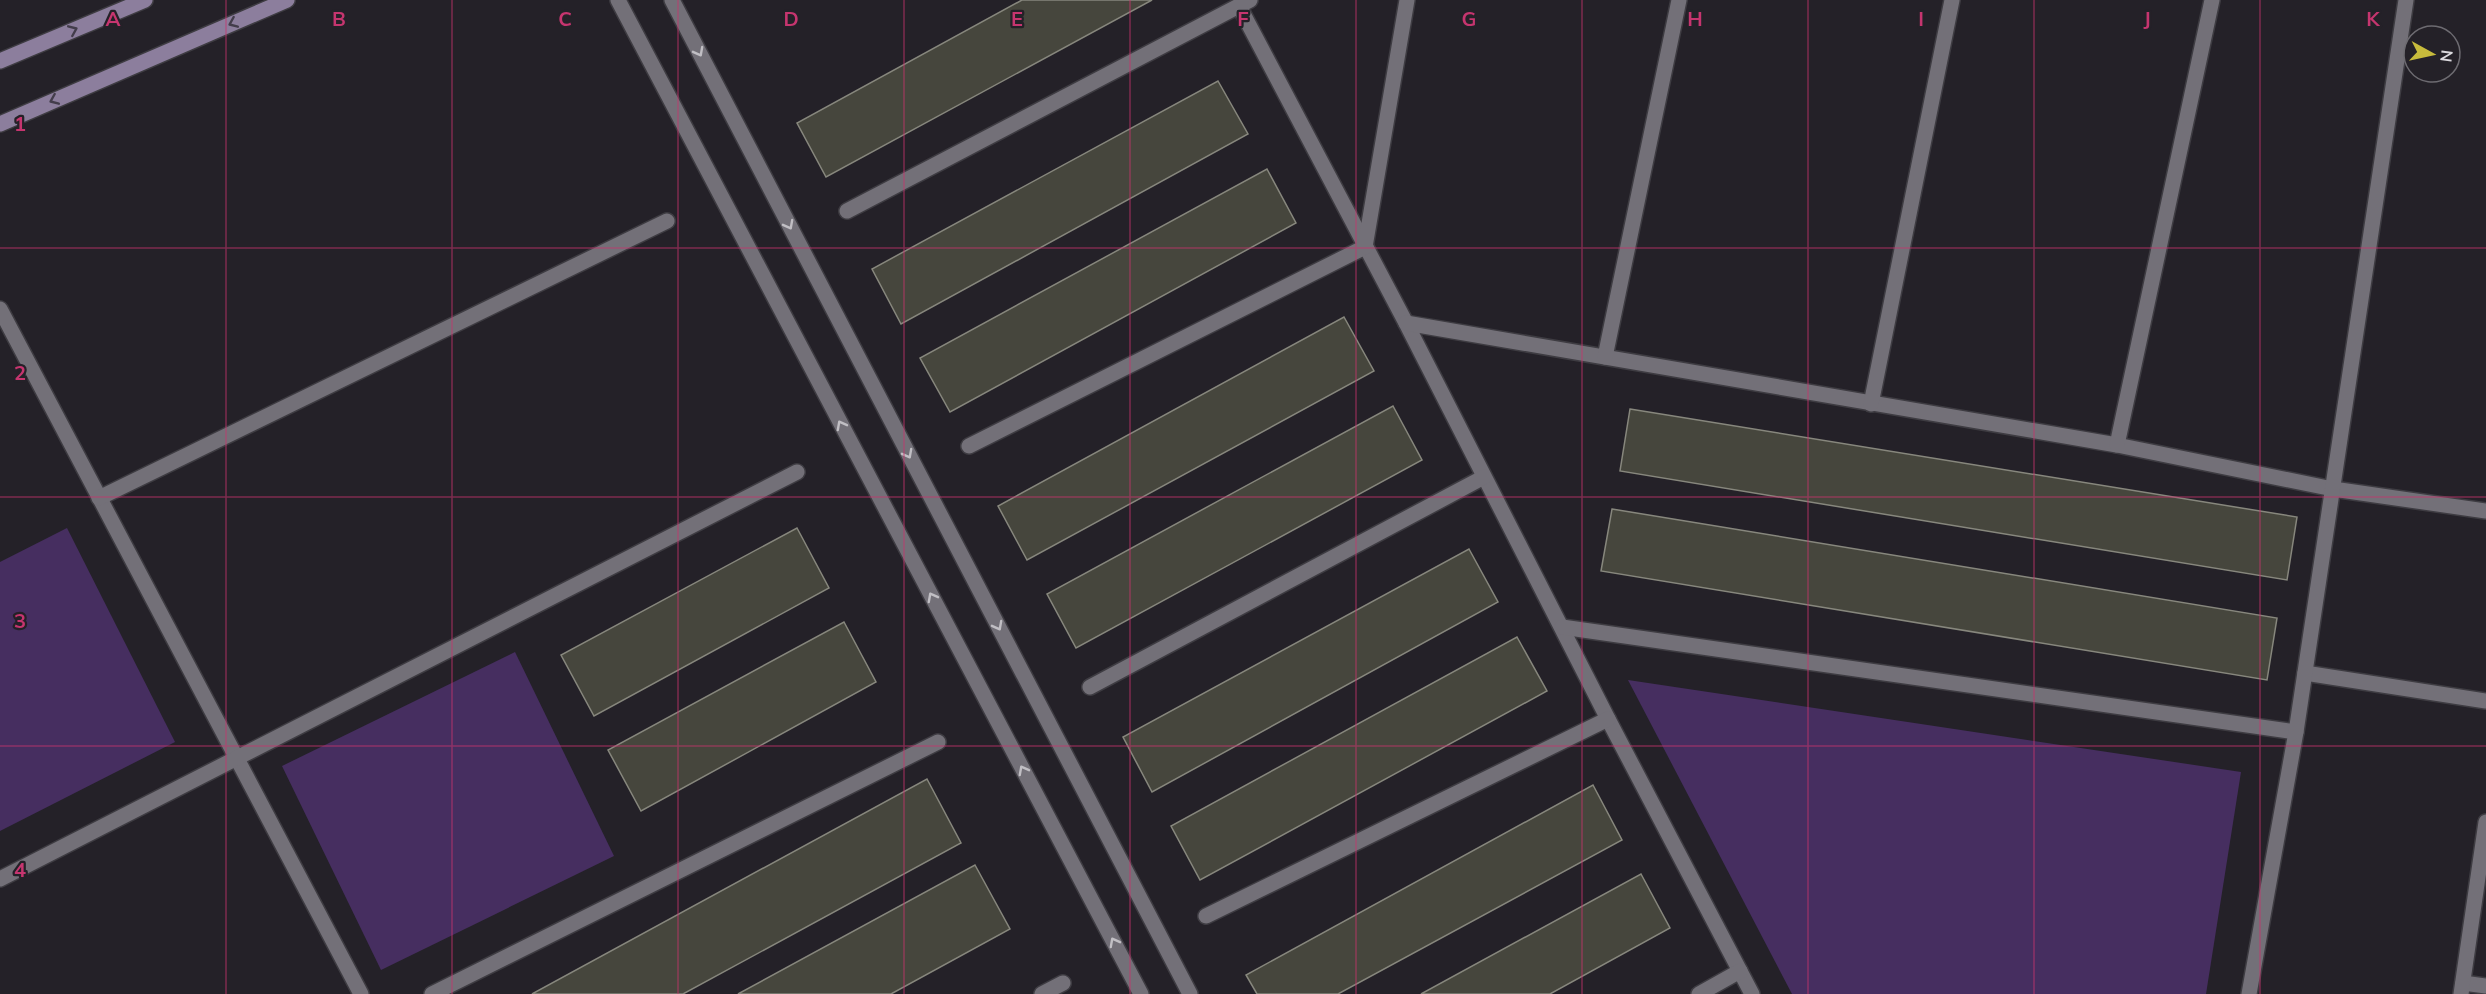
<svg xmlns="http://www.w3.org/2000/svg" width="2486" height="994" font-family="Mulish,sans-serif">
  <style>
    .green { fill: #462e60 }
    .building { fill: #46463d; stroke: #87877d; stroke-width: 1.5 }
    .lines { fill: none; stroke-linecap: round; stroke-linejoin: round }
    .minor-casing { stroke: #3e3c42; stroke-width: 18 }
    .tertiary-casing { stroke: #3e3c42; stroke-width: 18 }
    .secondary-casing { stroke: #3e3c42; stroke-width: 18 }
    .minor { stroke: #737078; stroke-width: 15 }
    .tertiary { stroke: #737078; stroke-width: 15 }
    .secondary { stroke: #8c7e9d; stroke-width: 15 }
    .oneway { stroke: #433d4b }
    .oneway2 { stroke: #c1bfc4 }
    .grid { fill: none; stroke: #c6356f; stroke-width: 1.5; stroke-opacity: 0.55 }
    .grid-label { font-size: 20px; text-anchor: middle; font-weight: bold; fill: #c6356f; stroke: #242128; stroke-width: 4.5; stroke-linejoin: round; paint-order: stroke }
  </style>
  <rect width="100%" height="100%" fill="#242128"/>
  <g class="green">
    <path d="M67 528 175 742 0 831V562Z"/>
    <path d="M515 652 614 856 381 970 282 766Z"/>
    <path d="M1628 680 2241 772 2206 994H1792Z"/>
  </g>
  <g class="building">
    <path d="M1022 0H1152L826 177 797 123Z"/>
    <path d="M1218 81 1248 134 901 324 872 269Z"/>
    <path d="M1267 169 1296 223 950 412 920 358Z"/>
    <path d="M1344 317 1374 371 1027 560 998 506Z"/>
    <path d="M1393 406 1422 460 1076 648 1047 594Z"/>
    <path d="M1630 409 2297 517 2287 580 1620 471Z"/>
    <path d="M1612 509 2277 618 2267 680 1601 571Z"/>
    <path d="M797 528 829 588 594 716 561 655Z"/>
    <path d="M1469 549 1498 602 1152 792 1123 737Z"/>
    <path d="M844 622 876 682 641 811 608 750Z"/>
    <path d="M1517 637 1547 691 1200 880 1171 826Z"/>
    <path d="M927 779 961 843 683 994H532Z"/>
    <path d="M1593 785 1622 840 1338 994H1257L1246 975Z"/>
    <path d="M975 865 1010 929 891 994H738Z"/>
    <path d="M1641 874 1670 928 1550 994H1421Z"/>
  </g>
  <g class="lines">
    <defs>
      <g id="minor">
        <path d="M1239 6 1406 323 1608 719 1752 994"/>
        <path d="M847 211 1250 0"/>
        <path d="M0 309 361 994"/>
        <path d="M1406 323 2117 445 2333 489 2486 511"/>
        <path d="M1605 357 1679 0"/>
        <path d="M1871 404 1952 0"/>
        <path d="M2117 445 2212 0"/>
        <path d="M969 446 1365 247 1407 0"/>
        <path d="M99 498 667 221"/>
        <path d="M1562 627 2296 732"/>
        <path d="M2305 673 2486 701"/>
        <path d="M1090 687 1484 477"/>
        <path d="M0 879 797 472"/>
        <path d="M1206 916 1608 719"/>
        <path d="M2463 983 2486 986"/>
        <path d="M432 994 938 742"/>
        <path d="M1042 994 1063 983"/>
        <path d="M1699 994 1740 971"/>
        <path d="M2249 994 2296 732 2406 0"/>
        <path d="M2461 994 2486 822"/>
      </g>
      <g id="tertiary">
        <path d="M618 0 1141 994"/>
        <path d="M672 0 1190 994"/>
      </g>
      <g id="secondary">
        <path d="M0 61 145 0"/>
        <path d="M0 124 287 0"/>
      </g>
    </defs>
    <use href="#minor" class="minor-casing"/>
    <use href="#tertiary" class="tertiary-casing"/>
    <use href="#secondary" class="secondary-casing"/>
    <use href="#minor" class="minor"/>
    <use href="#tertiary" class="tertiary"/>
    <use href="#secondary" class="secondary"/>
  </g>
  <defs><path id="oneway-chevron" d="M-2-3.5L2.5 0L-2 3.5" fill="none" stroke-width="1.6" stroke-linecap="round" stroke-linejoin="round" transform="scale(1.5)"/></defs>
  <g class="oneway">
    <use href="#oneway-chevron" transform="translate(233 23) rotate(157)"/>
    <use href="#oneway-chevron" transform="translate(73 30) rotate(-23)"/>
    <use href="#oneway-chevron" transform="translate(54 100) rotate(157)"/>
  </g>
  <g class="oneway2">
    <use href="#oneway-chevron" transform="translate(699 52) rotate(62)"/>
    <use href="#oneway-chevron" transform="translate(789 225) rotate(62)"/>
    <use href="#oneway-chevron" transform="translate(841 425) rotate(-118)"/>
    <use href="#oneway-chevron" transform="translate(908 454) rotate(62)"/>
    <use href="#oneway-chevron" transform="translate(932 597) rotate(-118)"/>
    <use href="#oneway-chevron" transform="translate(998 626) rotate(62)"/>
    <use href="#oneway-chevron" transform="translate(1023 770) rotate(-118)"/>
    <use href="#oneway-chevron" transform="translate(1114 942) rotate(-118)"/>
  </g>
  <path class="grid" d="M226 0V994M452 0V994M678 0V994M904 0V994M1130 0V994M1356 0V994M1582 0V994M1808 0V994M2034 0V994M2260 0V994M0 248H2486M0 497H2486M0 746H2486"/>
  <g class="grid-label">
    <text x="113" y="26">A</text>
    <text x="339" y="26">B</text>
    <text x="565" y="26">C</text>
    <text x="791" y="26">D</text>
    <text x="1017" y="26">E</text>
    <text x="1243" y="26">F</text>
    <text x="1469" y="26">G</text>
    <text x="1695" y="26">H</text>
    <text x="1921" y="26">I</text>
    <text x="2147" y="26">J</text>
    <text x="2373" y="26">K</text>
    <text x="20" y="131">1</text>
    <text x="20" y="380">2</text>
    <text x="20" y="628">3</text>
    <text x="20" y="877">4</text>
  </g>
  <g transform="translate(2432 54) rotate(98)"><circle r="28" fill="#242128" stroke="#6d6b71" stroke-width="1.5"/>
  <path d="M0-4.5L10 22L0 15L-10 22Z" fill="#c7bb3c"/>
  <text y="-9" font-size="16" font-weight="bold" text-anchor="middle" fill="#dbd9de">N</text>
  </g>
</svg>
